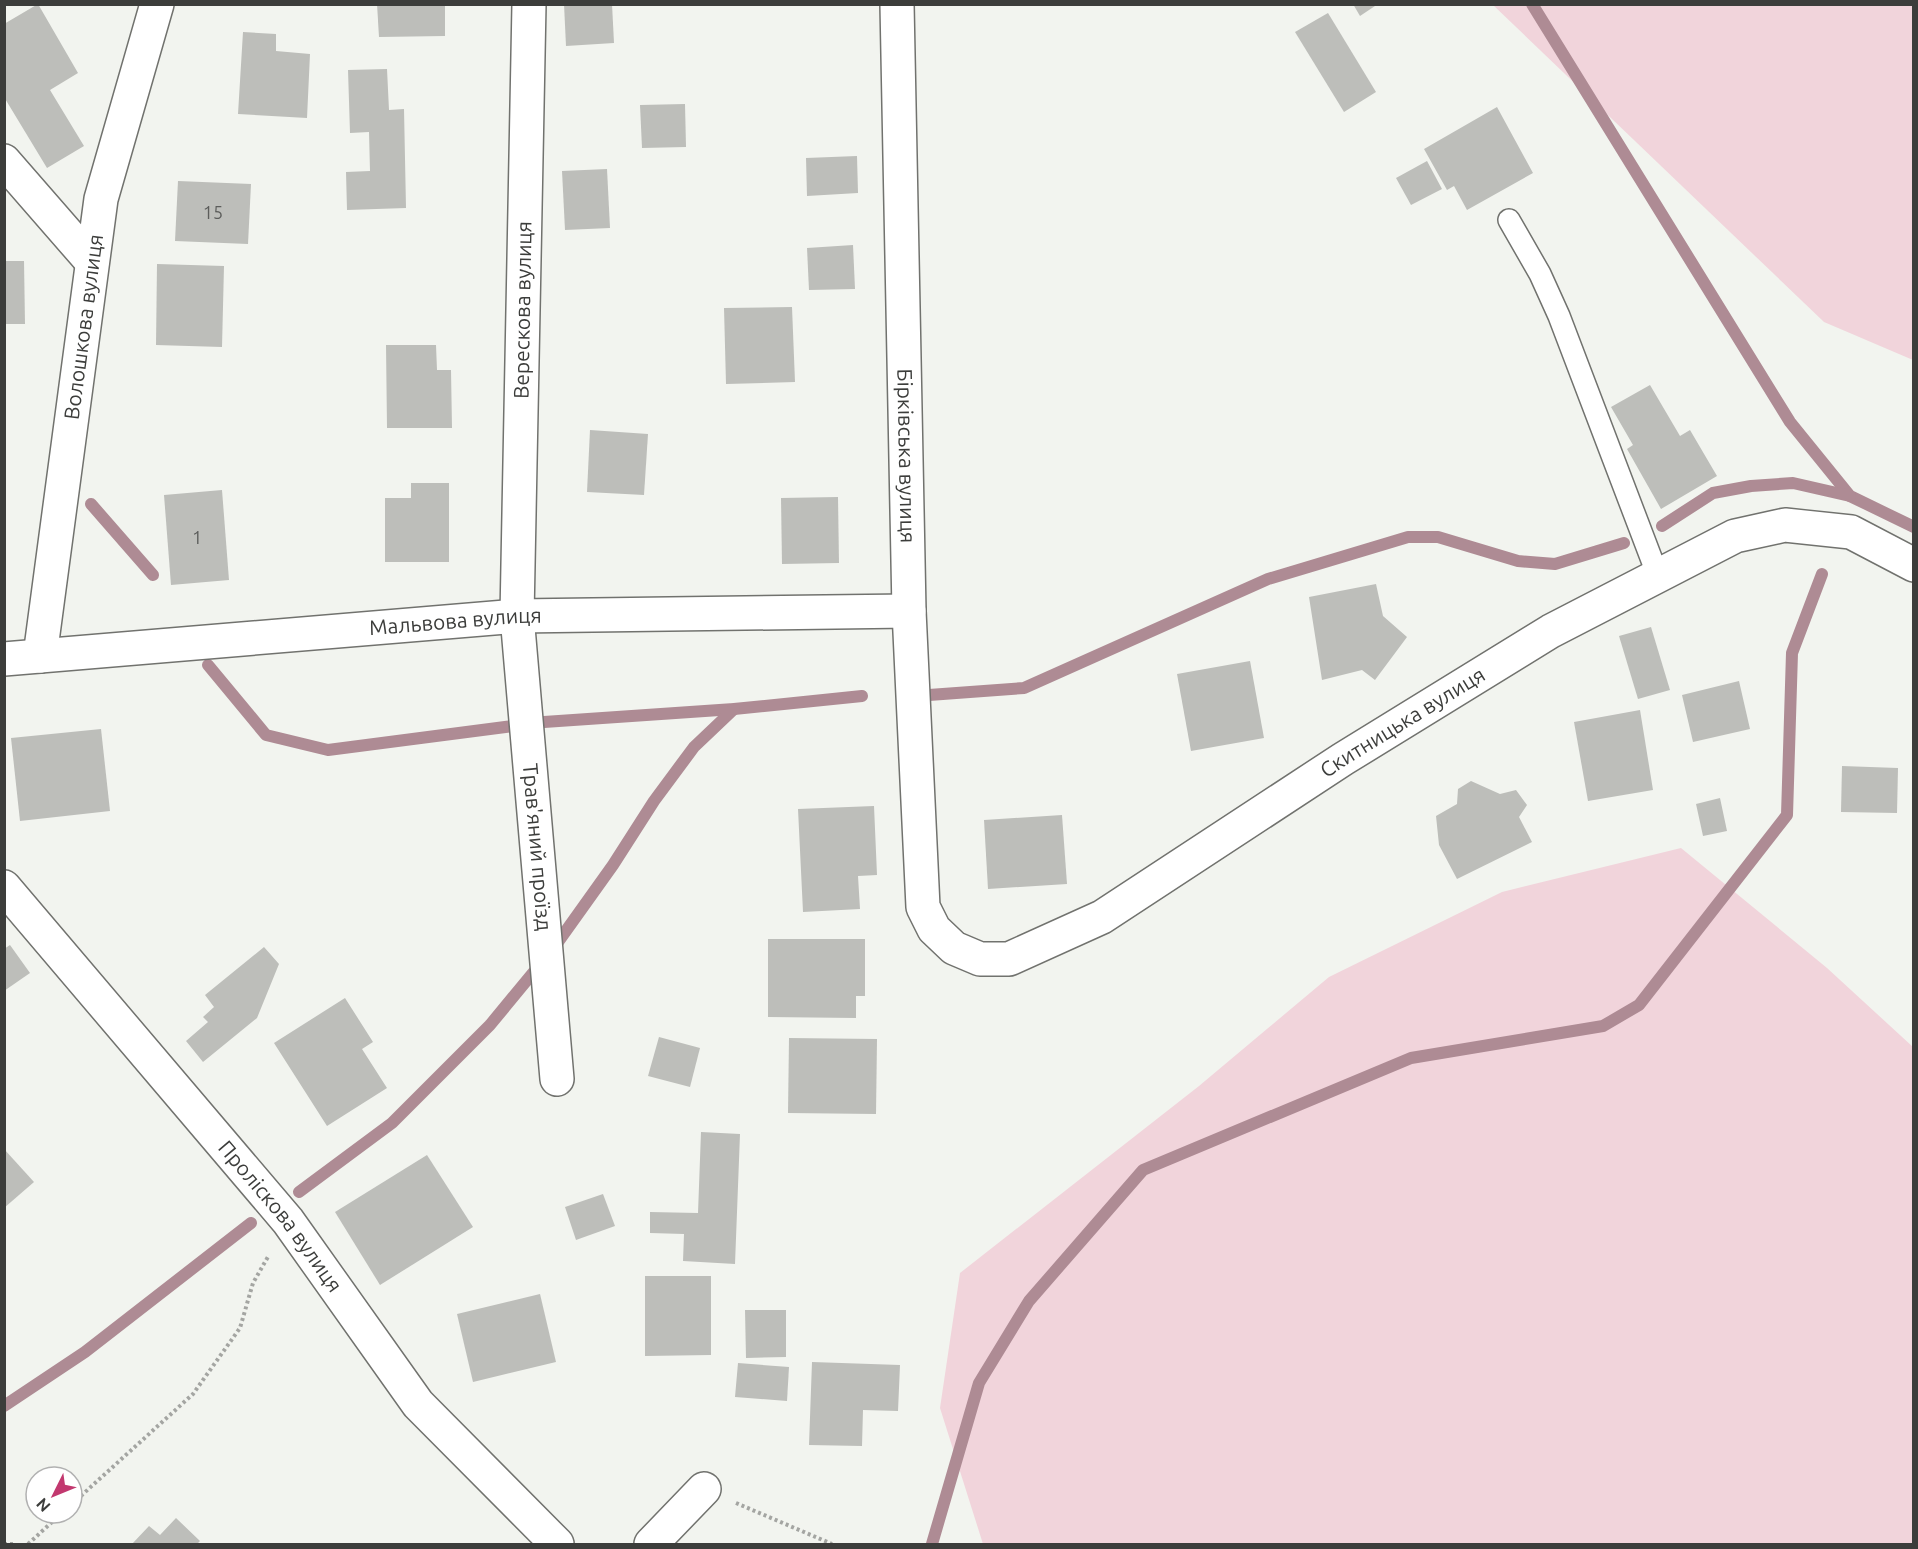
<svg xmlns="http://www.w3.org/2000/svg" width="1918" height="1549" font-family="Ubuntu,sans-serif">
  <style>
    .green { fill: #f1d4db }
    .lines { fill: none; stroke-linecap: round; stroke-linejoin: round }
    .stream { stroke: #ae8b94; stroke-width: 12 }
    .building { fill: #bdbeba }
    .service-casing { stroke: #71726e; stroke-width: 24 }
    .minor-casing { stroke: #71726e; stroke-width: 36 }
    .path { stroke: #a4a5a2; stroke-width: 4; stroke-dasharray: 3 3; stroke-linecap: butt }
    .service { stroke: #fff; stroke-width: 21 }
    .minor { stroke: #fff; stroke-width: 33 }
    .labels { text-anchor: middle; stroke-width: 4.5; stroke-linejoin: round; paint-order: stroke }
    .number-label { font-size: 18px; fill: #5c5d5b }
    .street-label { font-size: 21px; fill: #3c3d3b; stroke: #fff }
  </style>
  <rect width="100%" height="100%" fill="#f2f4ef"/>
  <g class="green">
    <path d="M1493 5H1913V360L1824 322Z"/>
    <path d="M1681 848 1827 968 1913 1047V1544H983L940 1408 960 1273 1199 1086 1329 977 1502 892Z"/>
  </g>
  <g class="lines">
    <g class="stream">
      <path d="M1532 4 1790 422 1850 496 1914 527"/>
      <path d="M91 504 153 575"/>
      <path d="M1662 526 1713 493 1751 486 1793 483 1850 496"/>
      <path d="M208 665 266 735 328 750 544 722 734 709 862 696"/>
      <path d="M929 695 1024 688 1268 579 1408 537H1438L1518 561 1555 564 1624 543"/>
      <path d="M553 949 613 865 654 801 694 747 734 709"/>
      <path d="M299 1192 392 1123 490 1025 542 962"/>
      <path d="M4 1406 85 1352 251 1223"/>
      <path d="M932 1544 979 1383 1029 1301 1143 1170 1411 1058 1603 1026 1639 1005 1787 815 1792 653 1822 574"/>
    </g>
  </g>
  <g class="building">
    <path d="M38 4 78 73 50 90 84 146 47 168 4 97V24Z"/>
    <path d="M377 4H445V36L379 37Z"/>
    <path d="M564 4H612L614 43 566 46Z"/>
    <path d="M1353 4H1378L1360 16Z"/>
    <path d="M1328 13 1376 92 1344 112 1295 32Z"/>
    <path d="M243 32 276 34V51L310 54 307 118 238 114Z"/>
    <path d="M387 69 389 110 404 109 406 208 347 210 346 172 370 171 369 132 350 133 348 70Z"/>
    <path d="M685 104 686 147 642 148 640 105Z"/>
    <path d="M1497 107 1533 173 1467 210 1454 186 1447 190 1424 149Z"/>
    <path d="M857 156 858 193 807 196 806 158Z"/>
    <path d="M1427 161 1442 189 1411 205 1396 178Z"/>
    <path d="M607 169 610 228 565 230 562 171Z"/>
    <path d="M178 181 251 184 248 244 175 241Z"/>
    <path d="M853 245 855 289 809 290 807 248Z"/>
    <path d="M4 261H24L25 324H4Z"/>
    <path d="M157 264 224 266 222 347 156 345Z"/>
    <path d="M792 307 795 382 726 384 724 308Z"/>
    <path d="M386 345H436L437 370H451L452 428H387Z"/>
    <path d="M1650 385 1680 436 1690 430 1717 476 1661 509 1627 449 1633 445 1611 407Z"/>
    <path d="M590 430 648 434 644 495 587 492Z"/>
    <path d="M411 483H449V562H385V498H411Z"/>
    <path d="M222 490 229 580 171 585 164 495Z"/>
    <path d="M838 497 839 563 782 564 781 498Z"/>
    <path d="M1376 584 1383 616 1407 637 1375 680 1362 670 1322 680 1309 597Z"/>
    <path d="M1651 627 1670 690 1638 699 1619 636Z"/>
    <path d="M1250 661 1264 738 1191 751 1177 674Z"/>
    <path d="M1739 681 1750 729 1693 742 1682 695Z"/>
    <path d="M1640 710 1653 790 1588 801 1574 722Z"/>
    <path d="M101 729 110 811 20 821 11 738Z"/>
    <path d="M1842 766 1898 768 1897 813 1841 812Z"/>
    <path d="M1471 781 1500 794 1516 790 1527 805 1519 817 1532 842 1457 879 1439 845 1436 816 1457 804 1458 789Z"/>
    <path d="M1720 798 1727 831 1703 836 1696 804Z"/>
    <path d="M874 806 877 875 858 876 860 909 803 912 798 809Z"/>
    <path d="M1062 815 1067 884 988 889 984 820Z"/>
    <path d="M768 939H865V996H856V1018L768 1017Z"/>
    <path d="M10 945 30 973 4 991V949Z"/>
    <path d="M264 947 279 964 257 1018 203 1062 186 1041 208 1022 203 1017 214 1007 205 995Z"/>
    <path d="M345 998 373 1042 362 1049 387 1088 327 1126 274 1043Z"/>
    <path d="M659 1037 700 1048 690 1087 648 1076Z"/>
    <path d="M789 1038 877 1039 876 1114 788 1113Z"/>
    <path d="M701 1132 740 1134 735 1264 683 1261 684 1234 650 1233V1212L698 1213Z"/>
    <path d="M4 1149 34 1182 4 1208Z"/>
    <path d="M427 1155 473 1227 380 1285 335 1212Z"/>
    <path d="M603 1194 615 1226 576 1240 565 1207Z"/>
    <path d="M645 1276H711V1355L645 1356Z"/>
    <path d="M540 1294 556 1362 473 1382 457 1314Z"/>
    <path d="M745 1310H786V1357L746 1358Z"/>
    <path d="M812 1362 900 1365 898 1411 863 1410 862 1446 809 1445Z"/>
    <path d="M738 1363 789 1367 787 1401 735 1397Z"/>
    <path d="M176 1518 200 1541 197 1544H132L149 1526 160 1535Z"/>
  </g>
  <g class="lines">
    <defs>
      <path id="service" d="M1509 220 1540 274 1559 316 1658 576"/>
      <g id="minor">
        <path id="s1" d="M529 4 517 616 557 1079"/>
        <path id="s2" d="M897 4 909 611 923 907 934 929 954 948 980 959H1009L1102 917 1343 759 1551 631 1735 536 1785 525 1851 532 1914 565"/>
        <path d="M4 161 92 262"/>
        <path id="s3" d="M40 656 101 199 157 4"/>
        <path id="s4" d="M4 659 517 616 909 611"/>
        <path id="s5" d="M4 887 288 1221 418 1404 557 1544"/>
        <path d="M651 1544 704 1489"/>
      </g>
    </defs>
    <use href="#service" class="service-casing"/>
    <use href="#minor" class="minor-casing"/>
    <g class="path">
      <path d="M736 1503 832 1544"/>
      <path d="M72 1504 193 1394 240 1328 253 1283 269 1255"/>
      <path d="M4 1544H15"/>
      <path d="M28 1544 62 1513"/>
    </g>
    <use href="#service" class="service"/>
    <use href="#minor" class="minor"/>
  </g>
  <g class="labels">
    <g class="number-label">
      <text x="213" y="219">15</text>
      <text x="197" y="544">1</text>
    </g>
    <g class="street-label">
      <text transform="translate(523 310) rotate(-89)" y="7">Верескова вулиця</text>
      <text dy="7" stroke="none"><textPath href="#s3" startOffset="332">Волошкова вулиця</textPath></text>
      <text dy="7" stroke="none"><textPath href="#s2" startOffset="452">Бірківська вулиця</textPath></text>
      <text dy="7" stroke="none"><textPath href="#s4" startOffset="453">Мальвова вулиця</textPath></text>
      <text dy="7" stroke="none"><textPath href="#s2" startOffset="1473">Скитницька вулиця</textPath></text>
      <text dy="7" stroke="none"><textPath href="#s1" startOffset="844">Трав'яний проїзд</textPath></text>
      <text dy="7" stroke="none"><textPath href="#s5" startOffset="430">Проліскова вулиця</textPath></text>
    </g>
  </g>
  <rect width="1918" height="1549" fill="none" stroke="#3c3d3b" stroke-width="12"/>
  <g transform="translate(54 1495) rotate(227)"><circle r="28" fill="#ffffff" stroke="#b1b1b1" stroke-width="1.5"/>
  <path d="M0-4.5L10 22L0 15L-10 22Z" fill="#c2386f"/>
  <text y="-9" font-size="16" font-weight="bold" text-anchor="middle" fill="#3c3d3b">N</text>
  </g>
</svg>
